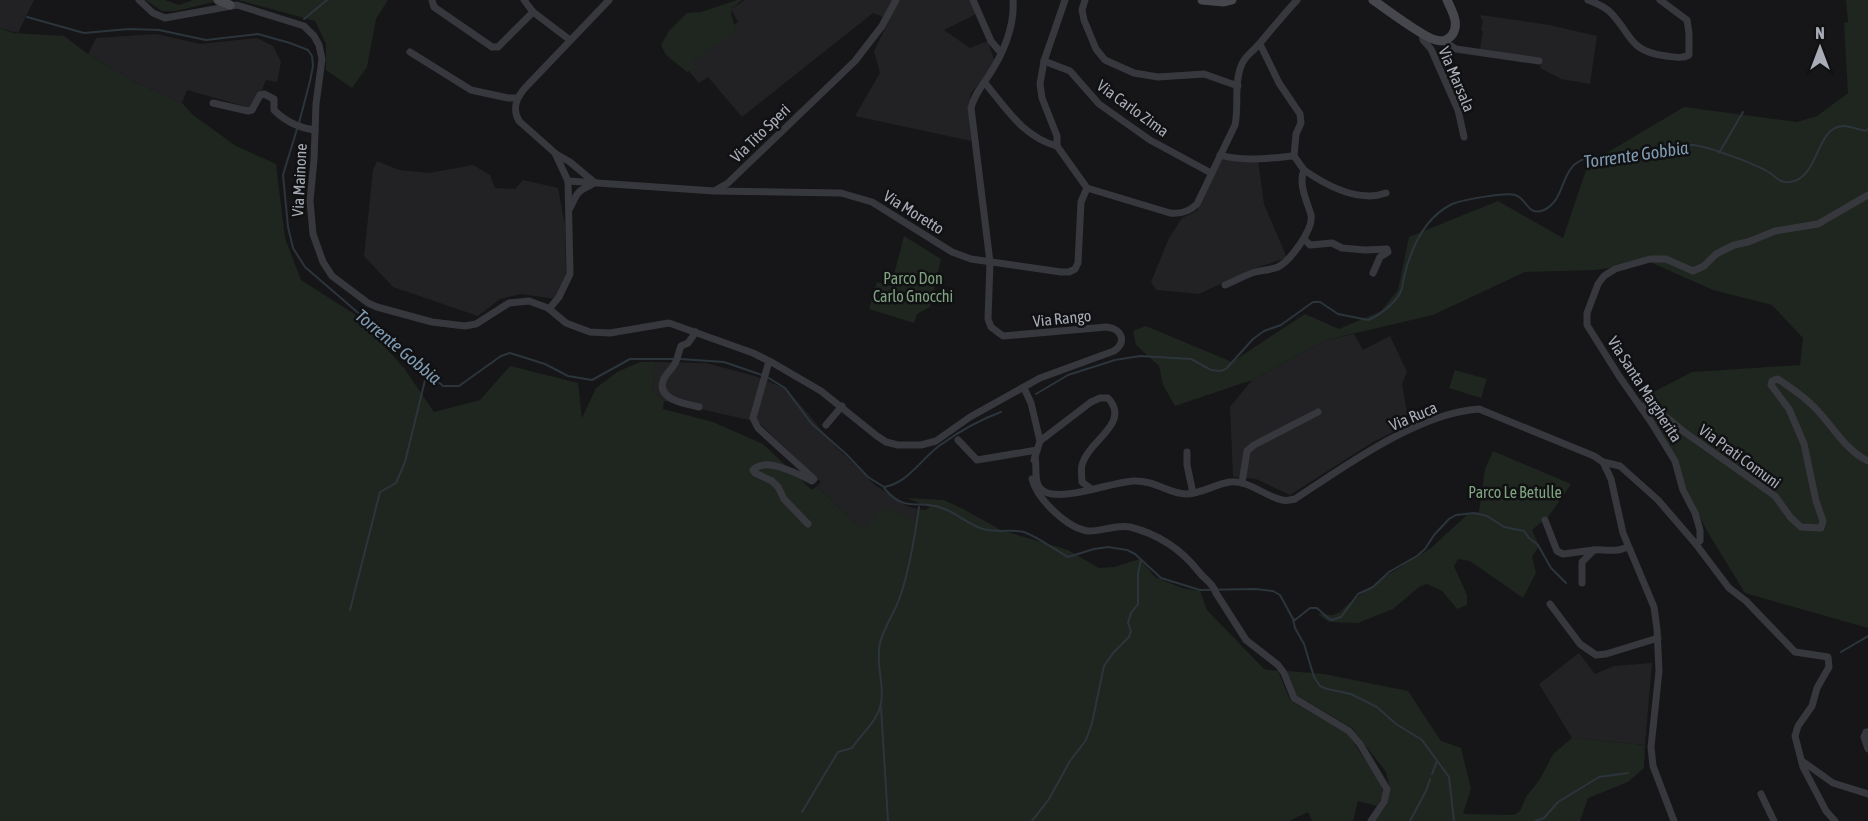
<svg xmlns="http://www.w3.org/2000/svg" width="1868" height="821" font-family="'Asap Condensed',sans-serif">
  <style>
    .built { fill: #222225 }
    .green { fill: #1e261f }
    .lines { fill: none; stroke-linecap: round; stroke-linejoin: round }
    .stream { stroke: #2c353c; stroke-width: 2 }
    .street { stroke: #37383d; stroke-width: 7 }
    .secondary { stroke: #45474d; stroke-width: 9 }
    .labels { text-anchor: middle; stroke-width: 5; stroke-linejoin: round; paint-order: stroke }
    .street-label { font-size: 16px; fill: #a8adb8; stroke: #111113 }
    .park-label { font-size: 16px; fill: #7fa381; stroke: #111113 }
    .water-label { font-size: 18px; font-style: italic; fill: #7f9bb3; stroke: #111113 }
  </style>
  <rect width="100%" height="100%" fill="#161618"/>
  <g class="built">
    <path d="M0 0H34L18 33 0 28Z"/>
    <path d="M745 0H895L883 17 873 13 742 117 708 77 699 83 682 63 738 22 731 9Z"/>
    <path d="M899 0H970L976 14 944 30 970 48 988 41 994 60 985 76 971 93 968 109 971 141 855 116 880 73 874 51Z"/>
    <path d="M1481 15 1549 25 1597 36 1590 84 1561 79 1540 68 1541 60 1480 49 1483 31H1481L1483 20 1481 19Z"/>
    <path d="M156 34 201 44 257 38 273 46 281 62 277 82 266 80 254 109 187 90 182 103 133 81 88 54 96 38Z"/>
    <path d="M1222 159 1258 160 1264 204 1287 258 1252 269 1199 294 1156 290 1151 282 1169 238 1182 218 1197 211Z"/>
    <path d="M377 161 399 170 429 173 473 165 490 175 495 188 515 189 523 180 558 188 565 225 566 274 556 299 521 294 500 299 478 316 393 287 364 256 373 170Z"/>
    <path d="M1354 334 1363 350 1390 336 1407 372 1402 384 1409 424 1373 442 1290 495 1256 479 1233 477 1230 407 1252 380 1326 340Z"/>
    <path d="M655 362 706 363 755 376 787 389 835 446 875 485 907 506 917 509 915 520 862 530 817 486 821 482 758 422 664 401 652 390Z"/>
    <path d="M1579 653 1595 674 1614 666 1652 663 1645 745 1572 738 1539 684Z"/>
  </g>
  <g class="green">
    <path d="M145 0H165L179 5 193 0H222L176 11H162Z"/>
    <path d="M238 0H388L376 19 367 67 352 88 326 70V44L315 21Z"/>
    <path d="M737 0H742L732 8 731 14 736 30 692 62 695 67 687 72 666 55 661 45 669 31 687 13 701 12Z"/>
    <path d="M1846 0H1868V628L1745 593 1707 531 1664 446 1636 401 1692 372 1800 365 1803 338 1772 305 1713 290 1648 261 1596 270 1525 272 1433 315 1326 340 1252 380 1175 406 1163 385 1159 366 1136 345 1133 331 1146 326 1232 362 1305 314 1339 329 1381 311 1398 290 1409 237 1498 201 1563 238 1588 164 1684 107 1797 122 1817 116 1848 93 1844 23 1848 22Z"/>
    <path d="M0 28 13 33 64 36 88 54 133 81 182 103 193 115 236 146 276 164 285 238 301 280 356 315 404 368 434 412 480 400 510 366 578 383 582 418 596 388 617 372 640 362H655L652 390 664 401 663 409 713 422 763 444 812 490 817 486 862 530 883 508 915 520 917 509 925 510 930 507 906 498 944 500 963 509 1001 530 1068 550 1099 568 1114 567 1140 559 1155 577 1182 588 1200 591 1207 610 1264 669 1278 671 1290 700 1348 734 1382 785 1383 795 1377 806 1358 801 1353 821H1312L1308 812 1289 821H0Z"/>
    <path d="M904 236 941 259 930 307 917 314 914 323 869 309 877 282 891 286Z"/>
    <path d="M1455 370 1487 379 1481 398 1449 388Z"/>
    <path d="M1493 451 1571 484 1549 516 1532 530 1539 546 1532 557 1536 573 1523 598 1470 561 1458 559 1454 566 1467 595V605L1457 609 1442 591 1427 584 1419 587 1393 609 1358 623 1329 622 1318 614 1333 615 1340 612 1347 605 1383 578 1431 548 1467 515 1479 512 1485 469Z"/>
    <path d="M1287 671 1324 674 1408 691 1441 741 1461 748 1471 789 1463 814 1514 815 1520 811 1526 797 1540 779 1553 754 1572 738 1645 745 1644 768 1628 782 1588 798 1580 821H1374L1386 806 1390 789 1386 772 1352 728 1296 695Z"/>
  </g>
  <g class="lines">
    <g class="stream">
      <path d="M27 17 84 33 129 29 159 30 206 40 258 34 290 43 308 50 312 56 313 66 310 81 299 123"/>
      <path d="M304 19 327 0"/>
      <path d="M297 129 283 175 288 227 293 248 305 267 443 386H459L501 356 510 353 545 364 568 376 592 380 630 359H675"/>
      <path d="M1719 153 1743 112"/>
      <path d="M680 359 724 362 762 375"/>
      <path d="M767 377 785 388 811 423 845 453 868 477 884 487C908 483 920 460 939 446 958 432 979 420 1001 412"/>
      <path d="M1036 394 1068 375 1115 360 1140 356 1191 359 1211 370 1220 371 1226 369 1253 339 1264 331 1281 325 1313 302H1320L1338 314 1368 320C1380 315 1396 303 1401 291 1403 287 1403 281 1404 277 1411 248 1424 218 1452 204 1463 200 1504 192 1515 195 1527 198 1527 217 1544 210 1563 201 1561 177 1574 165 1579 161 1588 157 1594 156 1600 156 1607 158 1613 157 1627 155 1643 153 1658 151 1669 149 1682 144 1693 145 1710 147 1756 164 1770 173 1776 177 1781 184 1790 182 1820 178 1815 127 1843 126 1849 126 1858 129 1865 131L1868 129"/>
      <path d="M884 488C905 514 919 499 942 508 957 513 967 524 983 529 997 533 1013 529 1024 532 1040 538 1053 549 1068 557L1094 549 1108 547 1127 550 1135 554 1161 578 1200 590 1256 589 1273 591 1280 595 1293 619 1295 628 1304 644 1314 677 1320 686 1327 689 1351 694 1377 707 1396 724 1422 740 1449 777 1454 821"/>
      <path d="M350 610 380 492 396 483 405 462 427 372"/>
      <path d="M1293 619 1295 620 1310 608H1317L1328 618 1332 620 1341 617 1358 594 1373 587 1389 572 1417 556 1425 549 1434 535 1449 519 1456 515 1474 513 1487 516 1504 527 1524 531 1529 538 1538 545 1551 568 1566 583"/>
      <path d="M1841 652 1868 636"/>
      <path d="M881 707 888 821"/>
      <path d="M1432 774 1437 761"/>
      <path d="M802 812 838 752 852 748C861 734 878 721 881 703 885 686 875 664 880 643 884 627 895 612 900 597 910 568 915 536 919 507"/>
      <path d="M1032 821 1049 799 1070 761 1086 740 1092 723 1104 666 1113 653 1129 637 1131 631 1128 623 1131 613 1138 604V574L1141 560"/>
      <path d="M1410 821 1426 791 1430 779"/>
      <path d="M1536 821 1544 818 1558 802 1599 777 1628 773"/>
    </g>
    <g class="street">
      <path d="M139 0 153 13 165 18 237 5 304 26 314 36 319 45 322 59 316 104 314 160 310 201 313 234 323 262 332 276 368 303 377 307 432 322 465 326 476 324 509 303 529 301 548 308 566 323 590 332 610 333 669 323 753 353 773 363 821 391 877 436 886 442 898 445H921L936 441 970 417 1040 378 1114 351C1127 342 1122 329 1107 327L1003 336 991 327 988 319 990 262 971 108C975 93 981 88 989 75 1003 54 1015 26 1013 0"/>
      <path d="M432 0 434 7 492 47H498L533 12"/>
      <path d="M524 0 533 12 570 40"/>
      <path d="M973 0 991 41 1001 53"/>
      <path d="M1085 0 1082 10 1084 20 1096 49 1105 60 1134 73 1158 77 1204 74 1238 86"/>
      <path d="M1588 0C1596 3 1603 6 1609 11 1632 33 1627 51 1666 56 1675 57 1681 59 1689 55V33L1687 20 1660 0"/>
      <path d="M1422 33 1423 40 1431 49 1458 110 1464 137"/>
      <path d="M1443 41 1456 49 1539 61"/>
      <path d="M410 52 471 90 508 98H517"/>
      <path d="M1044 61 1070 71 1099 104 1150 140 1211 173"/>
      <path d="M985 83C1006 108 1023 137 1057 146"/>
      <path d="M213 103 248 111 252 110 260 95 264 94 274 99V110C285 121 299 128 315 130"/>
      <path d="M556 154 570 162 595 183"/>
      <path d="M1220 155C1243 162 1270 158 1294 156"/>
      <path d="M1304 170C1327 186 1358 203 1386 193"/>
      <path d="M568 181 714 191 841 193 872 202 952 252 971 259 1061 272H1069L1075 269 1078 263 1081 202 1087 188 1057 146V136L1042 98 1040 84 1044 61 1065 0"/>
      <path d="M1087 188 1170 213C1181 214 1189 212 1197 204L1235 125C1239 107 1234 87 1240 69 1243 57 1253 52 1260 43 1272 29 1284 14 1297 0"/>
      <path d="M716 190 728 183 855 61 882 26 896 0"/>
      <path d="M570 208C577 195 575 192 591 185"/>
      <path d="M1304 239 1310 245 1332 243 1342 248 1365 250 1387 249 1388 252 1380 257 1373 273"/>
      <path d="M1225 285C1235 281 1245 275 1255 272 1262 270 1271 270 1278 267 1290 261 1314 229 1311 215 1307 201 1298 184 1304 170L1294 156 1296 134 1301 123 1300 114 1279 83 1260 44"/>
      <path d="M549 309 559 297 570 274 568 181 555 153 519 121C512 109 516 99 524 89L609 0"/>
      <path d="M696 332 688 343 681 346C678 353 678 359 674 365 671 370 665 375 663 381 657 400 687 404 699 407"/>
      <path d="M769 361 753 418 758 428 814 479 812 481C798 474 765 456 753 470L755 473 772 481 778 487 784 499 808 524"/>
      <path d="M1024 388 1031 403 1040 441 1034 460"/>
      <path d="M1642 409 1644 406 1648 405 1660 412 1683 431 1775 496 1791 518 1801 527 1821 528 1823 521 1816 501 1804 444 1789 409 1771 385 1772 381 1777 379 1781 381C1791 388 1802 395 1811 404 1830 421 1844 450 1868 461"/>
      <path d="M826 425 842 406"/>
      <path d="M958 440 977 460 1037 450"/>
      <path d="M1040 441 1091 402 1100 398H1108C1131 423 1090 440 1083 462 1080 468 1082 475 1082 482L1090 488"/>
      <path d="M1187 452V465L1193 493"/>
      <path d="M1035 457C1038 469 1030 491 1052 494 1076 497 1109 483 1133 481 1155 480 1169 494 1186 494 1201 494 1215 484 1230 482 1249 480 1264 496 1282 500 1286 501 1291 500 1295 499 1345 466 1418 413 1479 409L1594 456 1603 462 1611 479 1623 533 1654 607 1657 629 1659 671 1651 747 1653 766 1674 821"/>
      <path d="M1603 462 1620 466 1658 500 1695 543 1729 588 1746 601 1795 652 1828 657 1829 667 1817 688 1812 706 1798 726 1795 736 1803 767 1826 811 1835 821"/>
      <path d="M1032 479C1037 499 1067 528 1088 531 1102 532 1116 524 1130 527 1158 534 1181 549 1199 572 1205 580 1213 583 1216 593L1246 640 1278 665 1284 673 1294 698 1349 731 1360 744 1387 789 1384 802 1371 821"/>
      <path d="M1242 483 1247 451 1254 445 1318 412"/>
      <path d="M1545 520 1557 551 1563 554 1594 550"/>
      <path d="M1695 543 1700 541V530L1695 513 1683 490 1675 461 1651 422 1619 376 1587 325V313L1598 284 1604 276 1615 269 1650 259H1666L1693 271 1704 266 1716 254 1734 245 1748 242 1775 231 1818 224 1868 195"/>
      <path d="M1582 583V562L1594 550C1609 549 1613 553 1628 547"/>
      <path d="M1550 604 1580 644 1596 655 1606 654 1658 638"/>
      <path d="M1868 732H1866L1864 737 1868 749"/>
      <path d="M1802 761 1833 783 1868 794"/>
      <path d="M1761 794 1774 821"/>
    </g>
    <g class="secondary">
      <path d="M218 0 230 5"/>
      <path d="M1202 0 1224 2 1232 0"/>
      <path d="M1373 0C1385 8 1424 38 1436 40 1442 42 1448 40 1452 35 1460 24 1452 11 1447 0"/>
    </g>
  </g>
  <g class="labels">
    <g class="street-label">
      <text transform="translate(1457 79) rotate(67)" y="6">Via Marsala</text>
      <text transform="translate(1133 108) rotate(36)" y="6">Via Carlo Zima</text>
      <text transform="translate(760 133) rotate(-44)" y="6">Via Tito Speri</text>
      <text transform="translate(299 180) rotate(-87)" y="6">Via Mainone</text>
      <text transform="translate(914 212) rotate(32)" y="6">Via Moretto</text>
      <text transform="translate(1062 318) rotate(-6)" y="6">Via Rango</text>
      <text transform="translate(1645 389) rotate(57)" y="6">Via Santa Margherita</text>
      <text transform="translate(1413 416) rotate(-23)" y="6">Via Ruca</text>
      <text transform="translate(1740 456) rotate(36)" y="6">Via Prati Comuni</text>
    </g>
    <g class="park-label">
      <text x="913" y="284">Parco Don<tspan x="913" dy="18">Carlo Gnocchi</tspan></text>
      <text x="1515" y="498">Parco Le Betulle</text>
    </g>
    <g class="water-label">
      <text transform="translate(1636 155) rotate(-8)" y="6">Torrente Gobbia</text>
      <text transform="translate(398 347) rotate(40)" y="6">Torrente Gobbia</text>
    </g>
  </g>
  <g transform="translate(1820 48)" stroke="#111113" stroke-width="4.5" paint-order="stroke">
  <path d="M0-4.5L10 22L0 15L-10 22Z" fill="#a8adb8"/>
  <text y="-9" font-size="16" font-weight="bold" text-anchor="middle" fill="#a8adb8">N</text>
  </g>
</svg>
